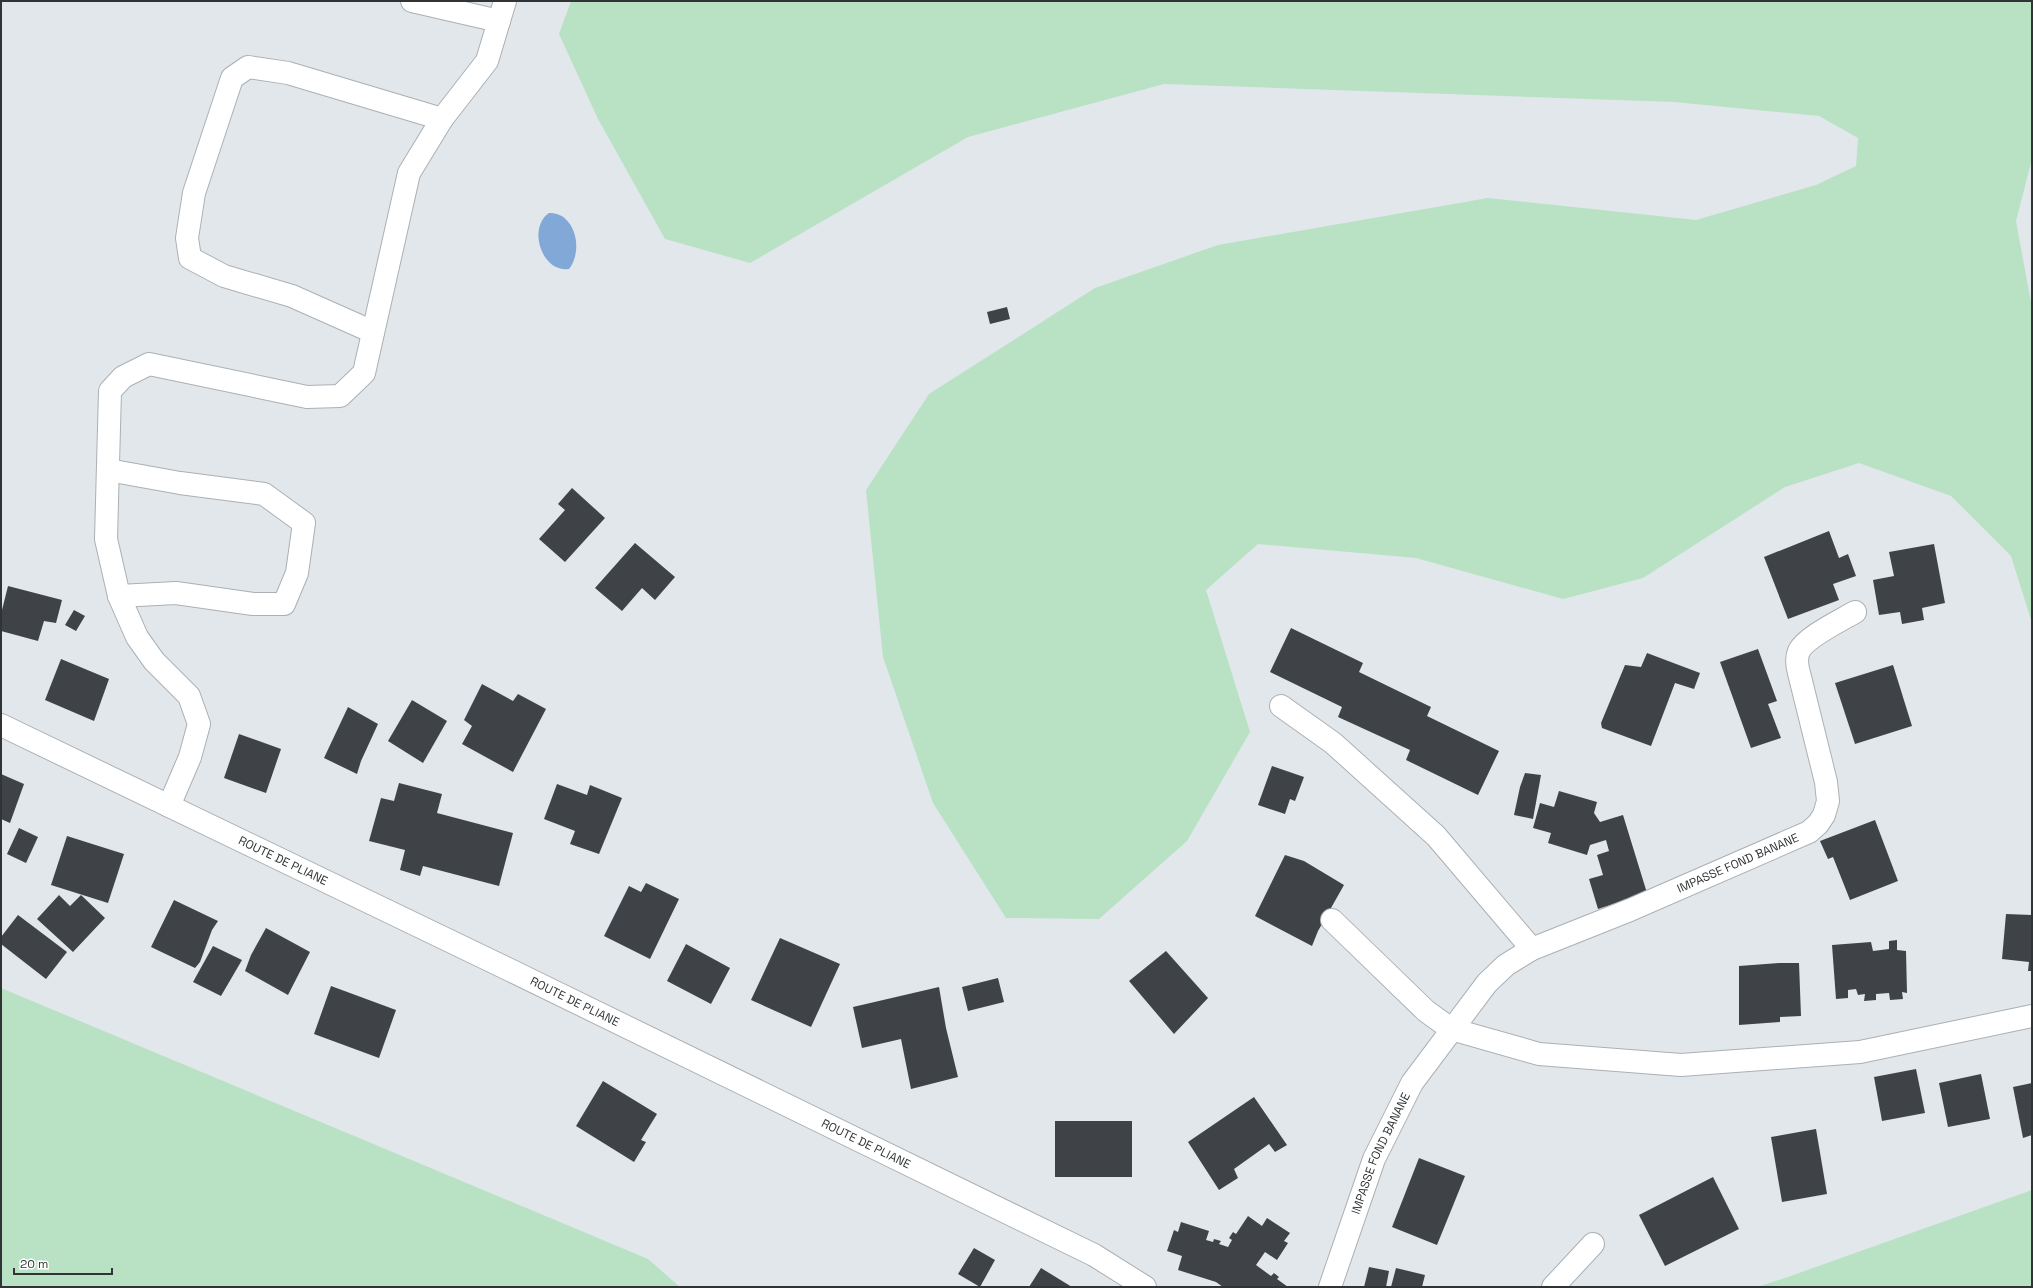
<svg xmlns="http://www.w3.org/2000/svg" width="2033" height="1288" font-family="'Space Grotesk',sans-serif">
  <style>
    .green { fill: #b8e2c3 }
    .water { fill: #81a8d7 }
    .building { fill: #3f4347 }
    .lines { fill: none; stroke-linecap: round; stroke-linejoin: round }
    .minor-casing { stroke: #aab0b4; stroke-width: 24 }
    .minor { stroke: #fff; stroke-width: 22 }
    .labels { text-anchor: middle; stroke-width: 4; stroke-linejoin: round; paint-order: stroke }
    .street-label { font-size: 12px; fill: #313435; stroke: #fff }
  </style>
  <rect width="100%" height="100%" fill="#e2e7ec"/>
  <g class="green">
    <path d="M571 1H2032V159L2016 221 2032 308V623L2011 556 1951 496 1859 463 1785 487 1643 578 1563 599 1416 558 1258 544 1206 590 1250 732 1187 841 1099 919 1006 918 933 803 883 657 866 490 929 394 1095 288 1218 245 1488 198 1696 220 1816 185 1856 166 1858 138 1819 116 1674 102 1164 84 968 137 750 263 665 239 598 119 559 34Z"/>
    <path d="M1 988 648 1259 680 1287H1Z"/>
    <path d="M2032 1190V1287H1757L1785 1278Z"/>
  </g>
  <path class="water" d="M549 213C575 212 584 250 569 269 542 273 527 228 549 213Z"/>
  <g class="building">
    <path d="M1007 307 1010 319 990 324 987 312Z"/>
    <path d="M572 488 605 518 565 562 539 539 565 510 558 504Z"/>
    <path d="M1829 531 1839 558 1848 554 1856 576 1833 584 1839 600 1788 619 1764 557Z"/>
    <path d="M635 543 675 577 655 600 642 588 622 611 595 588Z"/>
    <path d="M1934 544 1945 603 1922 608 1924 620 1902 624 1900 612 1879 615 1873 580 1894 576 1889 552Z"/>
    <path d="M8 586 62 600 56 623 44 621 38 641 1 631V614Z"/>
    <path d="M74 610 85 616 76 631 65 625Z"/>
    <path d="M1291 628 1363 663 1359 672 1431 707 1427 716 1499 751 1478 795 1406 760 1410 750 1338 717 1342 707 1270 672Z"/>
    <path d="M1758 649 1777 701 1768 704 1781 738 1751 748 1720 662Z"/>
    <path d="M1647 653 1700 673 1694 689 1675 683 1651 746 1602 728 1601 723 1625 665 1641 667Z"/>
    <path d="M61 659 109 679 94 721 45 700Z"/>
    <path d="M1893 665 1912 726 1855 744 1835 683Z"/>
    <path d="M482 684 513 701 518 694 546 709 513 772 462 744 472 726 464 720Z"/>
    <path d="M412 700 447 721 423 763 388 741Z"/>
    <path d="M348 707 378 724 361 761 357 774 324 758Z"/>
    <path d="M239 734 281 749 266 793 224 778Z"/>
    <path d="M1272 766 1304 777 1295 801 1290 799 1285 814 1258 805Z"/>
    <path d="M1525 773 1541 775 1533 819 1514 815 1520 787Z"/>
    <path d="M1 774 24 784 10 823 1 819Z"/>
    <path d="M399 783 442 794 437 813 513 833 499 886 423 866 420 876 400 870 405 850 369 841 381 798 394 801Z"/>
    <path d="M557 784 587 795 590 785 622 798 599 854 570 844 575 831 544 819Z"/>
    <path d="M1559 791 1597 802 1594 813 1600 822 1623 815 1647 893 1598 909 1589 879 1603 875 1597 855 1609 851 1606 840 1590 845 1587 855 1548 843 1551 833 1533 828 1540 803 1554 807Z"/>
    <path d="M1875 820 1898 881 1850 900 1833 857 1828 859 1820 841Z"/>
    <path d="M19 828 38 837 26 863 7 854Z"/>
    <path d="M67 836 124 854 108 903 51 885Z"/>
    <path d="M1285 855 1304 861 1344 885 1318 931 1312 946 1255 916Z"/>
    <path d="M646 883 679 899 650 959 604 936 629 886 641 892Z"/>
    <path d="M59 895 70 906 81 895 105 918 73 952 37 919Z"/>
    <path d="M174 900 218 921 212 930 200 962 195 968 151 947Z"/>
    <path d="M2006 914 2032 915V971H2028L2029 962 2002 959Z"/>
    <path d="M18 915 67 952 46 979 1 944V937Z"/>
    <path d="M266 928 310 952 288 995 245 971 251 955Z"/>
    <path d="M780 938 840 964 811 1027 751 1000Z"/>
    <path d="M1897 940V950L1906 951 1907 993 1902 992 1903 999 1890 1000 1889 993 1876 994V1000L1864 1001 1865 994 1858 995 1856 989 1848 990V998L1836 999 1832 945 1871 942 1873 951 1889 949V941Z"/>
    <path d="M686 944 730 968 711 1004 667 981Z"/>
    <path d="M213 946 242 960 221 996 193 982Z"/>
    <path d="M1166 951 1208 998 1174 1034 1129 981Z"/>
    <path d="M1779 963H1799L1801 1016 1780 1017V1022L1739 1025V966Z"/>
    <path d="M998 978 1004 1002 968 1011 962 987Z"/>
    <path d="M331 986 396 1010 379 1058 314 1034Z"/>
    <path d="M939 987 946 1028 958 1077 911 1089 901 1039 862 1048 853 1007Z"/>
    <path d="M1916 1069 1925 1113 1882 1121 1874 1077Z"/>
    <path d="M1981 1074 1990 1119 1948 1127 1939 1083Z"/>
    <path d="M603 1081 657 1114 641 1140 646 1142 634 1162 576 1126Z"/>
    <path d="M2032 1083V1135L2023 1138 2013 1087Z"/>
    <path d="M1254 1097 1287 1145 1275 1152 1269 1144 1234 1169 1238 1178 1219 1190 1188 1142Z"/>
    <rect x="1055" y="1121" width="77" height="56"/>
    <path d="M1816 1129 1827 1194 1782 1202 1771 1137Z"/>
    <path d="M1419 1158 1465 1176 1437 1245 1392 1227Z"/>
    <path d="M1713 1177 1739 1229 1665 1266 1639 1215Z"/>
    <path d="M1248 1216 1262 1226 1267 1218 1290 1233 1284 1241 1288 1243 1277 1260 1265 1252 1256 1265 1271 1276 1274 1273 1279 1277 1277 1279 1288 1287H1223L1216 1282 1178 1270 1182 1256 1167 1251 1174 1230 1178 1232 1181 1222 1209 1231 1206 1240 1213 1242 1214 1239 1221 1241 1219 1244 1228 1247 1232 1240 1229 1238 1233 1232 1236 1234Z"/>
    <path d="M974 1248 995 1260 980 1287 958 1274Z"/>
    <path d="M1369 1267 1389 1271 1386 1287H1364Z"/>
    <path d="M1041 1268 1072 1287H1029Z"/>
    <path d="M1396 1268 1425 1275 1422 1287H1391Z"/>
  </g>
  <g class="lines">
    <defs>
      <g id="minor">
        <path d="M412 1 499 21"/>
        <path d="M373 332 292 296 224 276 190 258 187 238 194 193 232 78 248 67 288 73 442 119"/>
        <path d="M108 470 180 483 264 494 304 523 297 573 284 604H253L176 593 119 596"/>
        <path d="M1281 706 1333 743 1436 836 1532 949"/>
        <path id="s1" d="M1 725 512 971 1094 1255 1145 1287"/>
        <path d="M169 806 190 757 199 724 189 696 154 661 137 637 119 596 106 539 110 391 123 377 149 364 307 397 340 396 364 373 409 173 442 119 487 61 505 1"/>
        <path d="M1332 920 1426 1011 1451 1029 1539 1054 1681 1065 1860 1052 2032 1016"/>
        <path id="s2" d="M1330 1287 1374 1159 1412 1083 1487 983 1506 965 1532 949 1630 910 1809 832 1818 824 1824 815 1828 801 1826 782 1799 673C1797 666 1796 658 1799 651 1806 637 1840 621 1855 612"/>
        <path d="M1553 1287 1593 1244"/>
      </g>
    </defs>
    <use href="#minor" class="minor-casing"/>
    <use href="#minor" class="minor"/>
  </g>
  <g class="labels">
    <g class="street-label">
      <text dy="4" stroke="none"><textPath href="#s1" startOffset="313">ROUTE DE PLIANE</textPath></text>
      <text dy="4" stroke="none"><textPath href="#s2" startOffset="625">IMPASSE FOND BANANE</textPath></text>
      <text dy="4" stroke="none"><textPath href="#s1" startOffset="637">ROUTE DE PLIANE</textPath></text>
      <text dy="4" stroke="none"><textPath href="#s1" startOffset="961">ROUTE DE PLIANE</textPath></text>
      <text dy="4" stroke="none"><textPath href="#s2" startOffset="143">IMPASSE FOND BANANE</textPath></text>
    </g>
  </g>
  <rect width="2033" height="1288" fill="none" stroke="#313435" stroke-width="4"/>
  <path d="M14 1268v6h98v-6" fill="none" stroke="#313435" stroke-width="2"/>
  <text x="20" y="1268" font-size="12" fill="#313435" stroke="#ffffff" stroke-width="3" paint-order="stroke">20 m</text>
</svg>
